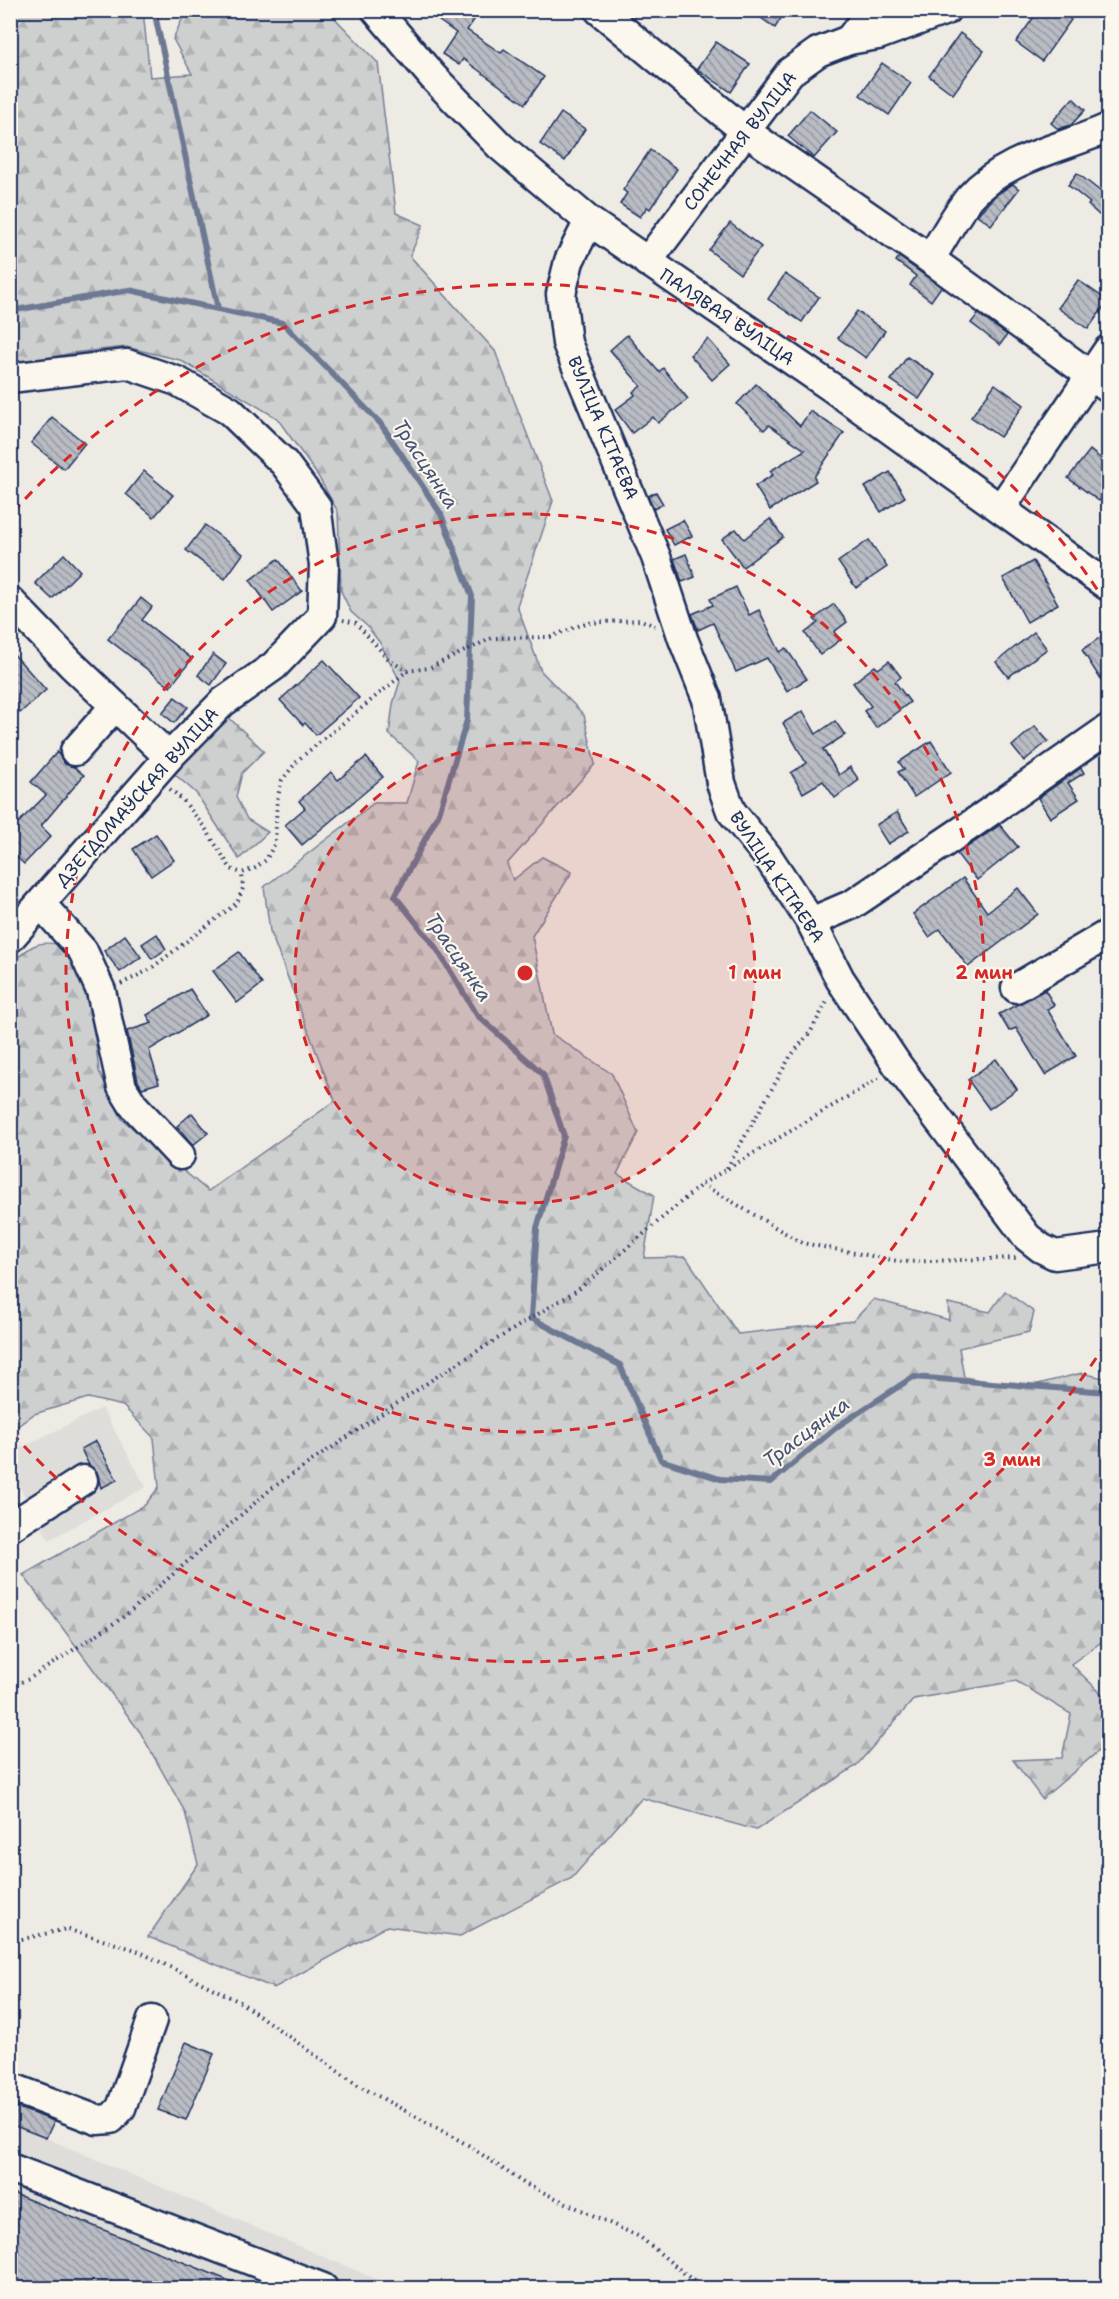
<svg xmlns="http://www.w3.org/2000/svg" width="1119" height="2299" font-family="'Shantell Sans',sans-serif">
  <style>
    .built { fill: #deddda }
    .forest { fill: url(#forest-firs); stroke: #747f96; stroke-width: 1.5 }
    .lines { fill: none; stroke-linecap: round; stroke-linejoin: round }
    .stream { stroke: #6d7892; stroke-width: 6 }
    .building { fill: url(#building-back-hatch); stroke: #1b2f5e; stroke-width: 1.5 }
    .minor-casing { stroke: #1b2f5e; stroke-width: 33 }
    .path { stroke: #1b2f5e; stroke-width: 4; stroke-dasharray: 1.5 4.5; stroke-linecap: butt }
    .minor { stroke: #fbf7ec; stroke-width: 28 }
    .ring { fill: none; stroke: #d62828; stroke-width: 3; stroke-dasharray: 10 8 }
    .labels { text-anchor: middle; stroke-width: 4.5; stroke-linejoin: round; paint-order: stroke }
    .street-label { font-size: 18px; fill: #1b2f5e; stroke: #fbf7ec }
    .water-label { font-size: 20px; font-style: italic; fill: #445378; stroke: #fbf7ec }
    .centre { fill: #d62828; stroke: #fbf7ec; stroke-width: 3 }
    .ring-label { font-size: 18px; text-anchor: middle; font-weight: bold; fill: #d62828; stroke: #fbf7ec; stroke-width: 4.5; stroke-linejoin: round; paint-order: stroke }
  </style>
  <defs>
    <pattern id="forest-firs" width="22" height="20" patternUnits="userSpaceOnUse" patternTransform="scale(1.5)"><rect width="22" height="20" fill="#cecfcf"/><path d="M5 1l3.5 6h-7zM16 11l3.5 6h-7z" fill="#b0b2b4"/></pattern>
    <pattern id="building-back-hatch" width="6" height="6" patternUnits="userSpaceOnUse" patternTransform="scale(1.5)"><rect width="6" height="6" fill="#b9bcc3"/><path d="M-1 5l2 2M0 0l6 6M5-1l2 2" fill="none" stroke="#9699a2"/></pattern>
  </defs>
  <rect width="100%" height="100%" fill="#eeebe4"/>
  <filter id="ink" filterUnits="userSpaceOnUse"><feTurbulence type="fractalNoise" baseFrequency=".0167" numOctaves="2"/><feDisplacementMap in="SourceGraphic" scale="12" xChannelSelector="R" yChannelSelector="G"/><feConvolveMatrix kernelMatrix="1 2 1 2 8 2 1 2 1" color-interpolation-filters="sRGB"/></filter>
  <g filter="url(#ink)">
    <g class="built">
      <path d="M102 1408 146 1487 49 1540 11 1471 10 1453Z"/>
      <path d="M10 2124 46 2138 397 2288H11Z"/>
    </g>
    <g class="forest">
      <path d="M11 11H143L150 77 192 74 173 39 186 11H328L378 63 396 213 423 225 410 256 495 351 553 501 517 606 541 671 584 715 595 764 507 864 513 880 542 857 572 872 532 936 552 1034 612 1074 638 1133 617 1174 654 1195 644 1258 686 1257 738 1334 853 1321 874 1299 949 1320 948 1303 990 1312 1005 1291 1034 1312 1029 1332 959 1348 964 1377 1022 1388 1082 1373 1108 1379V1637L1071 1664 1108 1700 1103 1747 1042 1799 1013 1760 1062 1758 1071 1714 1016 1681 914 1699 856 1766 756 1830 642 1798 572 1878 460 1936 387 1926 274 1988 148 1937 198 1864 185 1812 140 1732 23 1575 145 1505 159 1487 154 1438 123 1406 88 1398 34 1414 11 1431V964C29 947 36 939 62 945L77 966 93 1021 99 1071 122 1119 208 1191 335 1101 270 931 264 887 374 803H407L419 761 389 734 393 704 400 681 380 643 367 626 351 612 341 591 338 512 318 476 277 418 180 360 126 347 72 353 11 367Z"/>
      <path d="M226 715 264 751 242 773 236 797 247 819 268 832 239 859 196 793 172 772Z"/>
    </g>
    <g class="lines">
      <g class="stream">
        <path d="M154 10 218 309"/>
        <path d="M10 311 129 290 283 323 381 424 441 514 472 596 467 720 439 813 395 896 437 949 477 1015 543 1074 564 1136 537 1228 531 1318 620 1365 661 1460 720 1479 771 1482 838 1426 913 1377 1108 1392"/>
      </g>
    </g>
    <g class="building">
      <path d="M424 10H481L467 30 501 53 504 49 544 77 525 104 463 59 459 65 442 54 456 33Z"/>
      <path d="M750 10H786L775 28Z"/>
      <path d="M1039 10H1058L1071 20 1042 61 1016 42Z"/>
      <path d="M960 33 984 51 953 94 929 76Z"/>
      <path d="M716 42 750 64 731 92 697 69Z"/>
      <path d="M882 63 911 83 889 115 860 95Z"/>
      <path d="M1073 98 1085 110 1071 125 1058 129 1051 123Z"/>
      <path d="M810 110 837 132 814 158 788 136Z"/>
      <path d="M561 113 585 129 565 161 540 144Z"/>
      <path d="M650 150 677 169 650 209 647 207 640 217 620 204 627 193 623 190Z"/>
      <path d="M1077 173 1100 191 1108 181V223L1088 205 1090 203 1068 185Z"/>
      <path d="M1013 184 1019 189 991 225 977 215 995 196Z"/>
      <path d="M730 223 761 247 740 274 709 250Z"/>
      <path d="M899 257 941 287 931 301 910 285 916 276 896 261Z"/>
      <path d="M785 274 819 297 802 322 768 299Z"/>
      <path d="M1078 280 1108 301 1088 329 1058 308Z"/>
      <path d="M857 311 885 331 866 358 838 338Z"/>
      <path d="M978 314 1007 335 1000 345 971 323Z"/>
      <path d="M627 335 659 372 663 368 688 399 658 423 653 417 632 433 615 410 635 395 633 392 641 386 610 350Z"/>
      <path d="M708 339 730 364 712 380 690 355Z"/>
      <path d="M907 357 935 375 919 399 891 380Z"/>
      <path d="M756 384 800 426 810 411 844 433 814 477 816 481 770 510 755 486 773 475 770 471 805 450 769 425 764 430 737 404Z"/>
      <path d="M995 384 1024 405 1000 437 971 417Z"/>
      <path d="M52 417 85 443 64 469 31 443Z"/>
      <path d="M1090 450 1108 464V489L1099 501 1068 478Z"/>
      <path d="M144 471 173 495 154 517 126 494Z"/>
      <path d="M890 472 905 497 881 512 865 487Z"/>
      <path d="M656 492 663 504 654 509 648 496Z"/>
      <path d="M770 519 783 537 743 567 722 539 736 529 744 539Z"/>
      <path d="M683 520 692 536 674 545 665 529Z"/>
      <path d="M205 525 243 554 225 579 186 550Z"/>
      <path d="M869 540 887 567 856 588 838 562Z"/>
      <path d="M64 554 80 571 52 599 35 583Z"/>
      <path d="M686 554 695 577 682 582 674 559Z"/>
      <path d="M278 559 302 591 273 612 250 580Z"/>
      <path d="M1033 561 1058 604 1027 622 1003 578Z"/>
      <path d="M736 587 749 615 759 610 780 652 786 648 807 679 787 691 767 658 736 672 713 623 698 630 692 614 713 605 710 599Z"/>
      <path d="M141 598 152 607 142 620 192 659 170 687 108 639Z"/>
      <path d="M834 604 847 622 834 632 840 640 820 655 805 633 818 623 814 619Z"/>
      <path d="M1034 632 1047 649 1008 677 996 662Z"/>
      <path d="M1108 632V691L1082 650Z"/>
      <path d="M10 650 46 690 20 713 10 701Z"/>
      <path d="M213 654 226 664 211 685 198 675Z"/>
      <path d="M324 660 359 698 316 735 305 723 303 725 280 700Z"/>
      <path d="M889 661 901 677 895 682 910 702 876 728 864 711 871 706 853 683 875 666 878 669Z"/>
      <path d="M175 697 188 707 174 723 162 713Z"/>
      <path d="M803 711 816 734 835 721 845 735 823 749 839 775 850 767 859 780 835 798 823 781 803 793 791 773 806 763 783 723Z"/>
      <path d="M1035 726 1048 741 1024 761 1012 746Z"/>
      <path d="M931 741 951 772 914 797 898 772 904 769 899 762Z"/>
      <path d="M57 752 65 764 74 767 84 775 41 826 51 836 24 864 10 851V831L46 795 31 782Z"/>
      <path d="M366 757 383 777 302 845 285 825 305 808 299 801 331 772 338 780Z"/>
      <path d="M1081 768 1084 773 1068 783 1079 799 1050 818 1038 798Z"/>
      <path d="M897 812 909 831 888 844 876 825Z"/>
      <path d="M1000 825 1018 847 977 880 957 854Z"/>
      <path d="M156 834 174 860 151 876 133 849Z"/>
      <path d="M963 878 987 912 1018 888 1038 914 968 967 940 929 929 937 913 914Z"/>
      <path d="M157 934 166 949 152 959 142 944Z"/>
      <path d="M125 935 141 957 120 972 104 951Z"/>
      <path d="M239 952 262 984 237 1003 213 971Z"/>
      <path d="M190 989 207 1015 149 1050 159 1083 142 1088 138 1081 127 1031 152 1023 147 1015Z"/>
      <path d="M1045 990 1054 1005 1047 1009 1076 1056 1045 1075 1016 1028 1009 1031 999 1014Z"/>
      <path d="M996 1059 1017 1089 989 1109 968 1080Z"/>
      <path d="M192 1113 208 1133 193 1145 177 1126Z"/>
      <path d="M96 1441 117 1480 101 1488 97 1472 89 1465 81 1449Z"/>
      <path d="M186 2042 214 2054 186 2120 158 2110Z"/>
      <path d="M10 2105 54 2121 46 2138 10 2124Z"/>
      <path d="M10 2192 247 2288 246 2289H10Z"/>
    </g>
    <g class="lines">
      <defs>
        <g id="minor">
          <path d="M376 10 433 77 500 146 589 221 831 387 1108 586"/>
          <path d="M599 10 745 131 930 259 1108 388"/>
          <path d="M849 40 872 10"/>
          <path d="M589 221 569 261 561 294 567 343 656 557 683 639 707 699 721 783 731 811 768 857 811 922 840 979 898 1066 1027 1237 1041 1248 1055 1255 1108 1248"/>
          <path d="M930 259C943 239 955 215 970 197 1006 157 1061 149 1108 128"/>
          <path d="M647 262 790 72 818 52 849 40 878 35 946 10"/>
          <path d="M10 378 127 364 177 381 230 411 284 463 316 506 324 565 322 616 274 666 223 702 169 757 10 938"/>
          <path d="M1001 508 1108 350"/>
          <path d="M10 601 72 665 169 757"/>
          <path d="M75 751 115 706"/>
          <path d="M41 904 83 951 101 991 122 1087 133 1105 180 1155"/>
          <path d="M811 922 853 904 972 824 1108 729"/>
          <path d="M1016 988 1108 934"/>
          <path d="M10 1527 83 1480"/>
          <path d="M10 2087 97 2120 111 2119 121 2108 152 2020"/>
          <path d="M10 2168 323 2288"/>
        </g>
      </defs>
      <use href="#minor" class="minor-casing"/>
      <g class="path">
        <path d="M343 620 356 623 389 660 407 671 429 668 492 638 550 637 586 623 641 620 655 626"/>
        <path d="M170 789 183 800 205 828 231 869 242 873 255 868 266 860 275 843 277 800 282 780 299 759 407 671"/>
        <path d="M121 984 149 970 237 903 243 888 242 873"/>
        <path d="M727 1168 790 1057 811 1031 828 1000"/>
        <path d="M702 1184 802 1243 903 1262 1016 1258"/>
        <path d="M10 1686 29 1679 125 1616 272 1488 445 1371 579 1289 702 1184 879 1078"/>
        <path d="M10 1942 66 1929 136 1950 240 2002 356 2084 468 2145 525 2184 640 2237 690 2278 712 2288"/>
      </g>
      <use href="#minor" class="minor"/>
    </g>
  </g>
  <circle cx="525" cy="973" r="230" fill="#d62828" fill-opacity=".12"/>
  <g class="ring">
    <circle cx="525" cy="973" r="230"/>
    <circle cx="525" cy="973" r="459"/>
    <path d="M1106 1343A689 689 0 0 1 13 1434M13 512A689 689 0 0 1 1106 603"/>
  </g>
  <g class="labels">
    <g class="street-label">
      <text transform="translate(740 141) rotate(-52)" y="6">СОНЕЧНАЯ ВУЛІЦА</text>
      <text transform="translate(727 317) rotate(34)" y="6">ПАЛЯВАЯ ВУЛІЦА</text>
      <text transform="translate(603 428) rotate(67)" y="6">ВУЛІЦА КІТАЕВА</text>
      <text transform="translate(137 797) rotate(-48)" y="6">ДЗЕТДОМАЎСКАЯ ВУЛІЦА</text>
      <text transform="translate(777 877) rotate(56)" y="6">ВУЛІЦА КІТАЕВА</text>
    </g>
    <g class="water-label">
      <text transform="translate(426 464) rotate(57)" y="7">Трасцянка</text>
      <text transform="translate(459 957) rotate(56)" y="7">Трасцянка</text>
      <text transform="translate(806 1432) rotate(-37)" y="7">Трасцянка</text>
    </g>
  </g>
  <circle cx="525" cy="973" r="9" class="centre"/>
  <g class="ring-label">
    <text x="755" y="979">1 мин</text>
    <text x="984" y="979">2 мин</text>
    <text x="1012" y="1466">3 мин</text>
  </g>
  <rect width="1119" height="2299" fill="none" stroke="#fbf7ec" stroke-width="36"/>
  <rect x="18" y="18" width="1083" height="2263" fill="none" stroke="#1b2f5e" stroke-width="2" filter="url(#ink)"/>
</svg>
